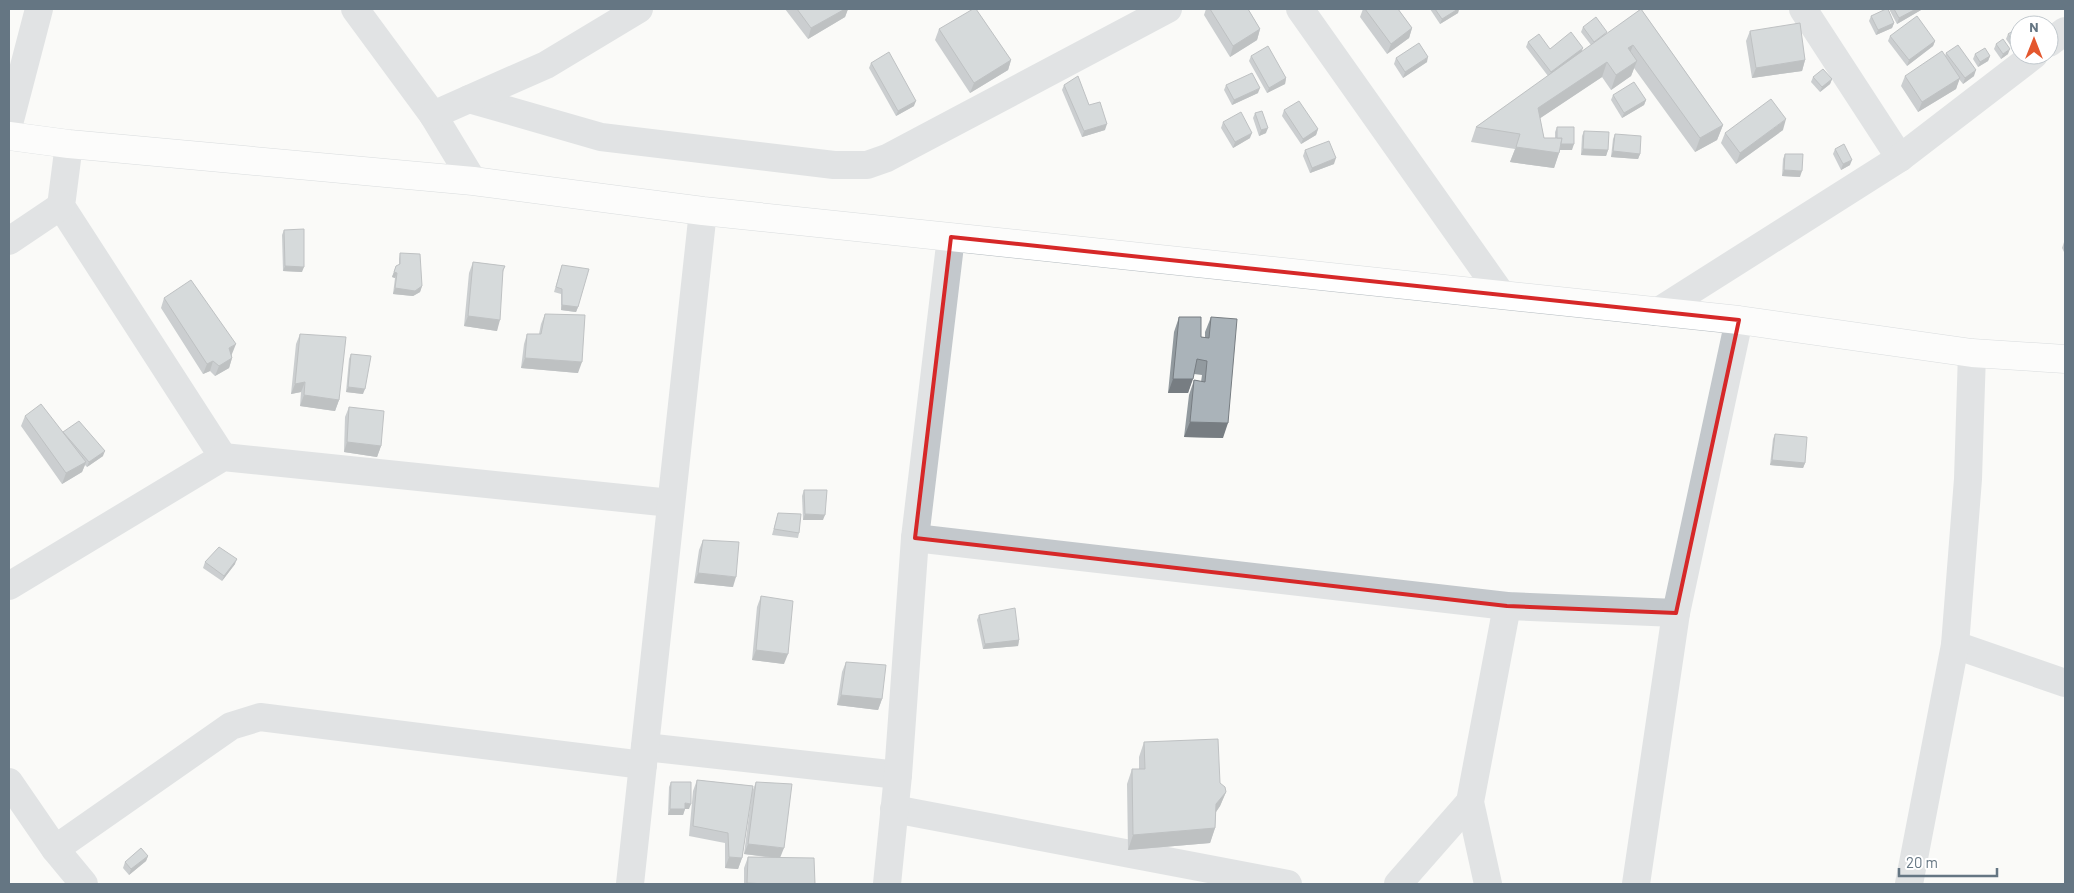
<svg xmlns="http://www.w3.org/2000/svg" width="2074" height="893" font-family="Barlow,sans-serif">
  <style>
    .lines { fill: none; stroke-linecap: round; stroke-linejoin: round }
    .secondary-casing { stroke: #b3babf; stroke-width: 29 }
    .street { stroke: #c3c8cc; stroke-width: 28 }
    .secondary { stroke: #fff; stroke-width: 28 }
    .wall { fill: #929a9f }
    .shaded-wall { fill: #777d82 }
    .building { fill: #aab3b9; stroke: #777d82 }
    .marked { fill: none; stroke: #d62828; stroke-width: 4; stroke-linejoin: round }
  </style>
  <rect width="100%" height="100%" fill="#fafaf8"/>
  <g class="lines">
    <defs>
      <path id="secondary" d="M9 136 69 144 473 181 703 211 1739 320 1972 353 2065 359"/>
    </defs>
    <use href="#secondary" class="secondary-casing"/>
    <g class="street">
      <path d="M355 9 433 115 473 181"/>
      <path d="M1300 9 1502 295"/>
      <path d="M1803 9 1900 158"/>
      <path d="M2049 43 2065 31"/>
      <path d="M469 99 601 137 834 165H867L887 158 1168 9"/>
      <path d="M433 115 546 65 639 9"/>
      <path d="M9 124 39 9"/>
      <path d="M69 144 61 206 223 457"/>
      <path d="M9 241 61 206"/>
      <path d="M1657 312 1900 158 2034 55"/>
      <path d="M915 538 1507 606 1676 613"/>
      <path d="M9 586 223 457 671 503"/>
      <path d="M1955 645 2065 683"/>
      <path d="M645 747 898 775"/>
      <path d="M9 782 55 849 84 884"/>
      <path d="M894 809 1288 884"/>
      <path d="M55 849 231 726 260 717 643 765"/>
      <path d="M630 884 703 211"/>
      <path d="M887 884 898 775 915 538 951 237"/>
      <path d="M1398 884 1470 802"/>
      <path d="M1488 884 1470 802 1507 606"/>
      <path d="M1636 884 1676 613 1739 320"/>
      <path d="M1909 884 1955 645 1968 479 1972 353"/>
    </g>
    <use href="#secondary" class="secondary"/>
  </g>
  <g class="wall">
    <path d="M785 9H848L845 17 808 39Z"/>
    <path d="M1206 9H1248L1260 29 1257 40 1230 57 1204 15Z"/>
    <path d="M1363 9H1398L1412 28 1409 38 1387 54 1360 17Z"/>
    <path d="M1430 9H1459L1458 13 1440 24Z"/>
    <path d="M1641 9 1723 125 1717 140 1695 152 1634 68 1631 76 1611 90 1602 77 1540 118 1544 138H1555V132L1557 127 1572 150H1560L1554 168 1510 162 1515 149 1471 142 1476 127 1548 76 1526 47 1528 42 1550 49 1582 52 1591 45 1581 32 1583 27 1607 34Z"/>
    <path d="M1890 9H1921V10L1897 24 1890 11Z"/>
    <path d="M1871 16 1894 23 1892 28 1876 35 1869 21Z"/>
    <path d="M939 29 1011 60 1008 70 970 93 935 40Z"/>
    <path d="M1750 31 1805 60 1802 71 1752 78 1746 41Z"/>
    <path d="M2008 34 2019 50 2015 52 2006 39Z"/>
    <path d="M1890 36 1935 41 1933 46 1907 66 1888 41Z"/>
    <path d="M1996 44 2008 54 2001 59 1994 49Z"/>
    <path d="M1946 53 1974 76 1963 84 1959 79 1956 89 1918 112 1901 86 1905 76 1945 56Z"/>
    <path d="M1975 54 1990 56 1988 61 1978 67 1973 59Z"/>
    <path d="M1251 56 1286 78 1285 84 1267 93 1249 61Z"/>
    <path d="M1396 58 1427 62 1403 78 1394 64Z"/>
    <path d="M871 63 914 106 896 116 869 68Z"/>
    <path d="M1813 77 1832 79 1830 84 1820 92 1811 82Z"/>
    <path d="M1064 85 1089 105 1105 130 1082 137 1062 90Z"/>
    <path d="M1226 85 1258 93 1232 105 1224 90Z"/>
    <path d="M1613 95 1646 100 1644 105 1622 118 1611 100Z"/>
    <path d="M1284 110 1318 129 1316 135 1301 144 1282 116Z"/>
    <path d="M1255 113 1266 133 1259 136 1253 118Z"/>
    <path d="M1223 122 1250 138 1233 148 1221 128Z"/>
    <path d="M1783 130 1736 164 1721 143 1725 133Z"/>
    <path d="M1584 131 1608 150 1606 156 1581 155 1582 136Z"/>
    <path d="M1615 134 1640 154 1638 159 1611 157 1613 139Z"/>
    <path d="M1835 149 1850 165 1841 170 1833 154Z"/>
    <path d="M1305 150 1334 164 1310 173 1303 156Z"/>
    <path d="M1785 154 1800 177 1782 176 1783 159Z"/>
    <path d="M284 230 302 272 283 271 282 235Z"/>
    <path d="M2064 242H2065V254L2062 248Z"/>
    <path d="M400 253 422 286 420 292 413 296 393 294 395 278 392 277 396 266 399 265V259Z"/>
    <path d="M473 262 505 266 503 272 497 331 464 326 469 273Z"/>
    <path d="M562 265 578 307 576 312 561 310V294L554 292Z"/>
    <path d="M164 298 232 354V358L229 368 215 376 210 371 203 374 161 308Z"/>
    <path d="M545 314 578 373 521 368 524 344 527 334H539L541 324Z"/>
    <path d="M1179 317 1201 337H1205V332L1211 317 1223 438 1184 437 1189 395 1194 380 1201 382 1202 375 1194 374 1188 393H1168L1174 332Z"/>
    <path d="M300 334 339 400 335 411 300 406 301 392 291 394 296 344Z"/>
    <path d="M351 354 363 394 346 392 349 359Z"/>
    <path d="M349 407 381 446 377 457 344 452 345 417Z"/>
    <path d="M25 416 63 432 103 456 87 467 85 465 82 472 62 484 21 426Z"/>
    <path d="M1775 434 1805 463 1803 468 1770 465 1773 439Z"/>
    <path d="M804 490 823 520H803L802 496Z"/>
    <path d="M778 513 799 533 798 538 772 535Z"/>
    <path d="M703 540 733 587 694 583 699 550Z"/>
    <path d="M205 562 235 564 222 581 203 568Z"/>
    <path d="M761 596 784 664 752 660 757 607Z"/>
    <path d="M979 615 1019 640 1018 646 983 649 977 620Z"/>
    <path d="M846 662 882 699 878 710 837 705 842 672Z"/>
    <path d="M1144 742 1220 783 1226 792 1220 806 1216 812 1215 828 1210 843 1128 850 1127 784 1132 769H1139V757Z"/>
    <path d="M697 780 753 786 742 858 738 869 725 868V843L689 836 693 791Z"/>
    <path d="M671 782 689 809H685L683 815H668L669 787Z"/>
    <path d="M756 782 780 858 815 884H744V868L748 857 772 858 744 854 752 792Z"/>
    <path d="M148 856 146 861 129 875 123 868 125 862Z"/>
  </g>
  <g class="shaded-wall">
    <path d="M845 9H848L845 17 808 39 811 28Z"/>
    <path d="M1458 9H1459L1458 13 1440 24 1442 19Z"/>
    <path d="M1916 9H1921V10L1897 24 1899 18Z"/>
    <path d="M1894 23 1892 28 1876 35 1878 30Z"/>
    <path d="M1412 28 1409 38 1387 54 1391 44Z"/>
    <path d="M1260 29 1257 40 1230 57 1233 46Z"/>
    <path d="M1935 41 1933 46 1907 66 1909 60Z"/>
    <path d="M1633 45 1628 59V48Z"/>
    <path d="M2019 46V50L2015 52 2017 47Z"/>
    <path d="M1583 48 1581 53 1549 77 1551 72Z"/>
    <path d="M2010 49 2008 54 2001 59 2003 54Z"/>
    <path d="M1990 56 1988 61 1978 67 1980 62Z"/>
    <path d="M1428 57 1427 62 1403 78 1405 72Z"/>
    <path d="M1011 60 1008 70 970 93 974 83Z"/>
    <path d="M1805 60 1802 71 1752 78 1756 68Z"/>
    <path d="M1637 61 1631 76 1611 90 1616 75Z"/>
    <path d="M1607 62 1602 77 1533 123 1538 108Z"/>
    <path d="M1976 70 1974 76 1963 84 1965 78Z"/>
    <path d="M1286 78 1285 84 1267 93 1269 88Z"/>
    <path d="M1960 78 1956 89 1918 112 1922 102Z"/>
    <path d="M1832 79 1830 84 1820 92 1822 87Z"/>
    <path d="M1260 88 1258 93 1232 105 1234 100Z"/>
    <path d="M1646 100 1644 105 1622 118 1624 113Z"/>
    <path d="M916 101 914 106 896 116 898 111Z"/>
    <path d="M1786 119 1783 130 1736 164 1740 153Z"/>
    <path d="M1107 124 1105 130 1082 137 1084 131Z"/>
    <path d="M1723 125 1717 140 1695 152 1700 138Z"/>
    <path d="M1268 128 1266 133 1259 136 1261 130Z"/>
    <path d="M1318 129 1316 135 1301 144 1303 139Z"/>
    <path d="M1252 133 1250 138 1233 148 1235 142Z"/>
    <path d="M1557 144H1574L1572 150H1555Z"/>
    <path d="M1516 147 1559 153 1554 168 1510 162Z"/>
    <path d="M1583 149 1608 150 1606 156 1581 155Z"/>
    <path d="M1613 151 1640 154 1638 159 1611 157Z"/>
    <path d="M1336 158 1334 164 1310 173 1312 168Z"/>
    <path d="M1852 160 1850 165 1841 170 1843 164Z"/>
    <path d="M1784 170 1802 171 1800 177 1782 176Z"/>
    <path d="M285 266 304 267 302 272 283 271Z"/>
    <path d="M394 272 397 273 395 278 392 277Z"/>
    <path d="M422 286 420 292 413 296 393 294 395 288Z"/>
    <path d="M562 305 578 307 576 312 561 310Z"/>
    <path d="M468 316 500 320 497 331 464 326Z"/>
    <path d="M236 344 232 354 225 358 229 348Z"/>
    <path d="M232 358 229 368 215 376 219 366Z"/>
    <path d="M525 358 582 362 578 373 521 368Z"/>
    <path d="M213 361 210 371 203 374 207 364Z"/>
    <path d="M1173 379H1193L1188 393H1168Z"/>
    <path d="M305 382 301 392 291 394 295 384Z"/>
    <path d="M348 387 365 389 363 394 346 392Z"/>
    <path d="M304 395 339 400 335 411 300 406Z"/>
    <path d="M1190 422 1228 423 1223 438 1184 437Z"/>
    <path d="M347 442 381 446 377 457 344 452Z"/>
    <path d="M105 451 103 456 87 467 89 462Z"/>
    <path d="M1772 460 1805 463 1803 468 1770 465Z"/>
    <path d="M86 462 82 472 62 484 66 473Z"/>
    <path d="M805 514 825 515 823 520H803Z"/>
    <path d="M237 559 235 564 222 581 224 576Z"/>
    <path d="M698 573 736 577 733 587 694 583Z"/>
    <path d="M1019 640 1018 646 983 649 985 644Z"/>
    <path d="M756 650 788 654 784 664 752 660Z"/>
    <path d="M841 695 882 699 878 710 837 705Z"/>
    <path d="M1226 792 1220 806 1211 819 1216 804Z"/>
    <path d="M685 803 691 804 689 809H683Z"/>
    <path d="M670 809H685L683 815H668Z"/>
    <path d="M1215 828 1210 843 1128 850 1133 835Z"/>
    <path d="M748 844 784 848 780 858 744 854Z"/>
    <path d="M148 856 146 861 129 875 131 869Z"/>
    <path d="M729 857 742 858 738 869 725 868Z"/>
  </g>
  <g class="building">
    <path d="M797 9H845L811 28Z"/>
    <path d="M973 9H976L1011 60 974 83 939 29Z"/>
    <path d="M1210 9H1248L1260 29 1233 46Z"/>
    <path d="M1365 9H1398L1412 28 1391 44Z"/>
    <path d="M1435 9H1458L1442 19Z"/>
    <path d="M1641 9 1723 125 1700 138 1633 45 1628 48 1637 61 1616 75 1607 62 1538 108 1544 138H1562L1559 153 1516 147 1520 134 1476 127Z"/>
    <path d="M1886 9H1888L1894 23 1878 30 1871 16Z"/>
    <path d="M1894 9H1916L1899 18Z"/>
    <path d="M1917 16 1935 41 1909 60 1890 36Z"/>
    <path d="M1596 17 1607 32 1594 42 1583 27Z"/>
    <path d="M1800 23 1805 60 1756 68 1750 31Z"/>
    <path d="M2019 27V46L2017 47 2008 34Z"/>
    <path d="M1571 32 1583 48 1551 72 1528 42 1539 34 1550 49Z"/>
    <path d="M2003 39 2010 49 2003 54 1996 44Z"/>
    <path d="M1419 43 1428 57 1405 72 1396 58Z"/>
    <path d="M1958 45 1976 70 1965 78 1946 53Z"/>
    <path d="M1268 46 1286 78 1269 88 1251 56Z"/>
    <path d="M1985 48 1990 56 1980 62 1975 54Z"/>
    <path d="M1942 51 1960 78 1922 102 1905 76Z"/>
    <path d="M889 52 916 101 898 111 871 63Z"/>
    <path d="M1823 69 1832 79 1822 87 1813 77Z"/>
    <path d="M1252 73 1260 88 1234 100 1226 85Z"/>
    <path d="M1078 76 1089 105 1100 102 1107 124 1084 131 1064 85Z"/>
    <path d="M1634 82 1646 100 1624 113 1613 95Z"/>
    <path d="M1771 99 1786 119 1740 153 1725 133Z"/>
    <path d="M1299 101 1318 129 1303 139 1284 110Z"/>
    <path d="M1262 111 1268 128 1261 130 1255 113Z"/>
    <path d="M1241 112 1252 133 1235 142 1223 122Z"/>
    <path d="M1557 127H1574V144H1561L1562 138H1557Z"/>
    <path d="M1584 131 1609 132 1608 150 1583 149Z"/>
    <path d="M1615 134 1641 136 1640 154 1613 151Z"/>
    <path d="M1329 141 1336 158 1312 168 1305 150Z"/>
    <path d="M1844 144 1852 160 1843 164 1835 149Z"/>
    <path d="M1785 154H1803L1802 171 1784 170Z"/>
    <path d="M304 229V267L285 266 284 230Z"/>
    <path d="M400 253 420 254 422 286 415 291 395 288 397 273 394 272 396 266 400 264Z"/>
    <path d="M473 262 505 266 503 270 500 320 468 316Z"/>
    <path d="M562 265 589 269 578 307 562 305V289L556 287Z"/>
    <path d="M191 280 236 344 229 348 232 358 219 366 213 361 207 364 164 298Z"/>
    <path d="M545 314 585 315 582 362 525 358 527 334H541Z"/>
    <path d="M1179 317H1201V337L1209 338 1211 317 1237 319 1228 423 1190 422 1194 380 1205 382 1207 361 1197 359 1193 379H1173Z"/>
    <path d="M300 334 346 337 339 400 304 395 305 382 295 384Z"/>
    <path d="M351 354 371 356 365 389 348 387Z"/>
    <path d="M41 404 86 462 66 473 25 416Z"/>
    <path d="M349 407 384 411 381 446 347 442Z"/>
    <path d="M79 421 105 451 89 462 63 432Z"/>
    <path d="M1775 434 1807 437 1805 463 1772 460Z"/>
    <path d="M804 490H827L825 515 805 514Z"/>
    <path d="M778 513 801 514 799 533 774 529Z"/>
    <path d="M703 540 739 542 736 577 698 573Z"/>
    <path d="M219 547 237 559 224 576 205 562Z"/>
    <path d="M761 596 793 601 788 654 756 650Z"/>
    <path d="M1015 608 1019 640 985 644 979 615Z"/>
    <path d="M846 662 886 665 882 699 841 695Z"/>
    <path d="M1218 739 1220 783 1225 787 1226 792 1216 804 1215 828 1133 835 1132 769H1145L1144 742Z"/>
    <path d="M697 780 753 786 742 858 729 857 728 833 693 826Z"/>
    <path d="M671 782H691V804L685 803V809H670Z"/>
    <path d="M756 782 792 784 784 848 748 844Z"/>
    <path d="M141 848 148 856 131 869 125 862Z"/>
    <path d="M748 857 814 858 815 884H767L747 883Z"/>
  </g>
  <path d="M0 0H2074V893H0ZM951 237 1739 320 1676 613 1507 606 915 538Z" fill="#fafaf8" fill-opacity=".55" fill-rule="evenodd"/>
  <path class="marked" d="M951 237 1739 320 1676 613 1507 606 915 538Z"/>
  <rect width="2074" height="893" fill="none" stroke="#657683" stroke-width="20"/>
  <g transform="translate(2034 40)"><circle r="24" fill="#ffffff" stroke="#c1c8cd"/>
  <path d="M0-4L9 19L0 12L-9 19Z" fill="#e4572e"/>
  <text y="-8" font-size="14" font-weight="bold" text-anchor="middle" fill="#657683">N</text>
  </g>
  <path d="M1899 868v8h98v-8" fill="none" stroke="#657683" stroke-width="2.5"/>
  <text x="1906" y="868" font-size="15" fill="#657683" stroke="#ffffff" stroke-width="4" paint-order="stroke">20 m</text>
</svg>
